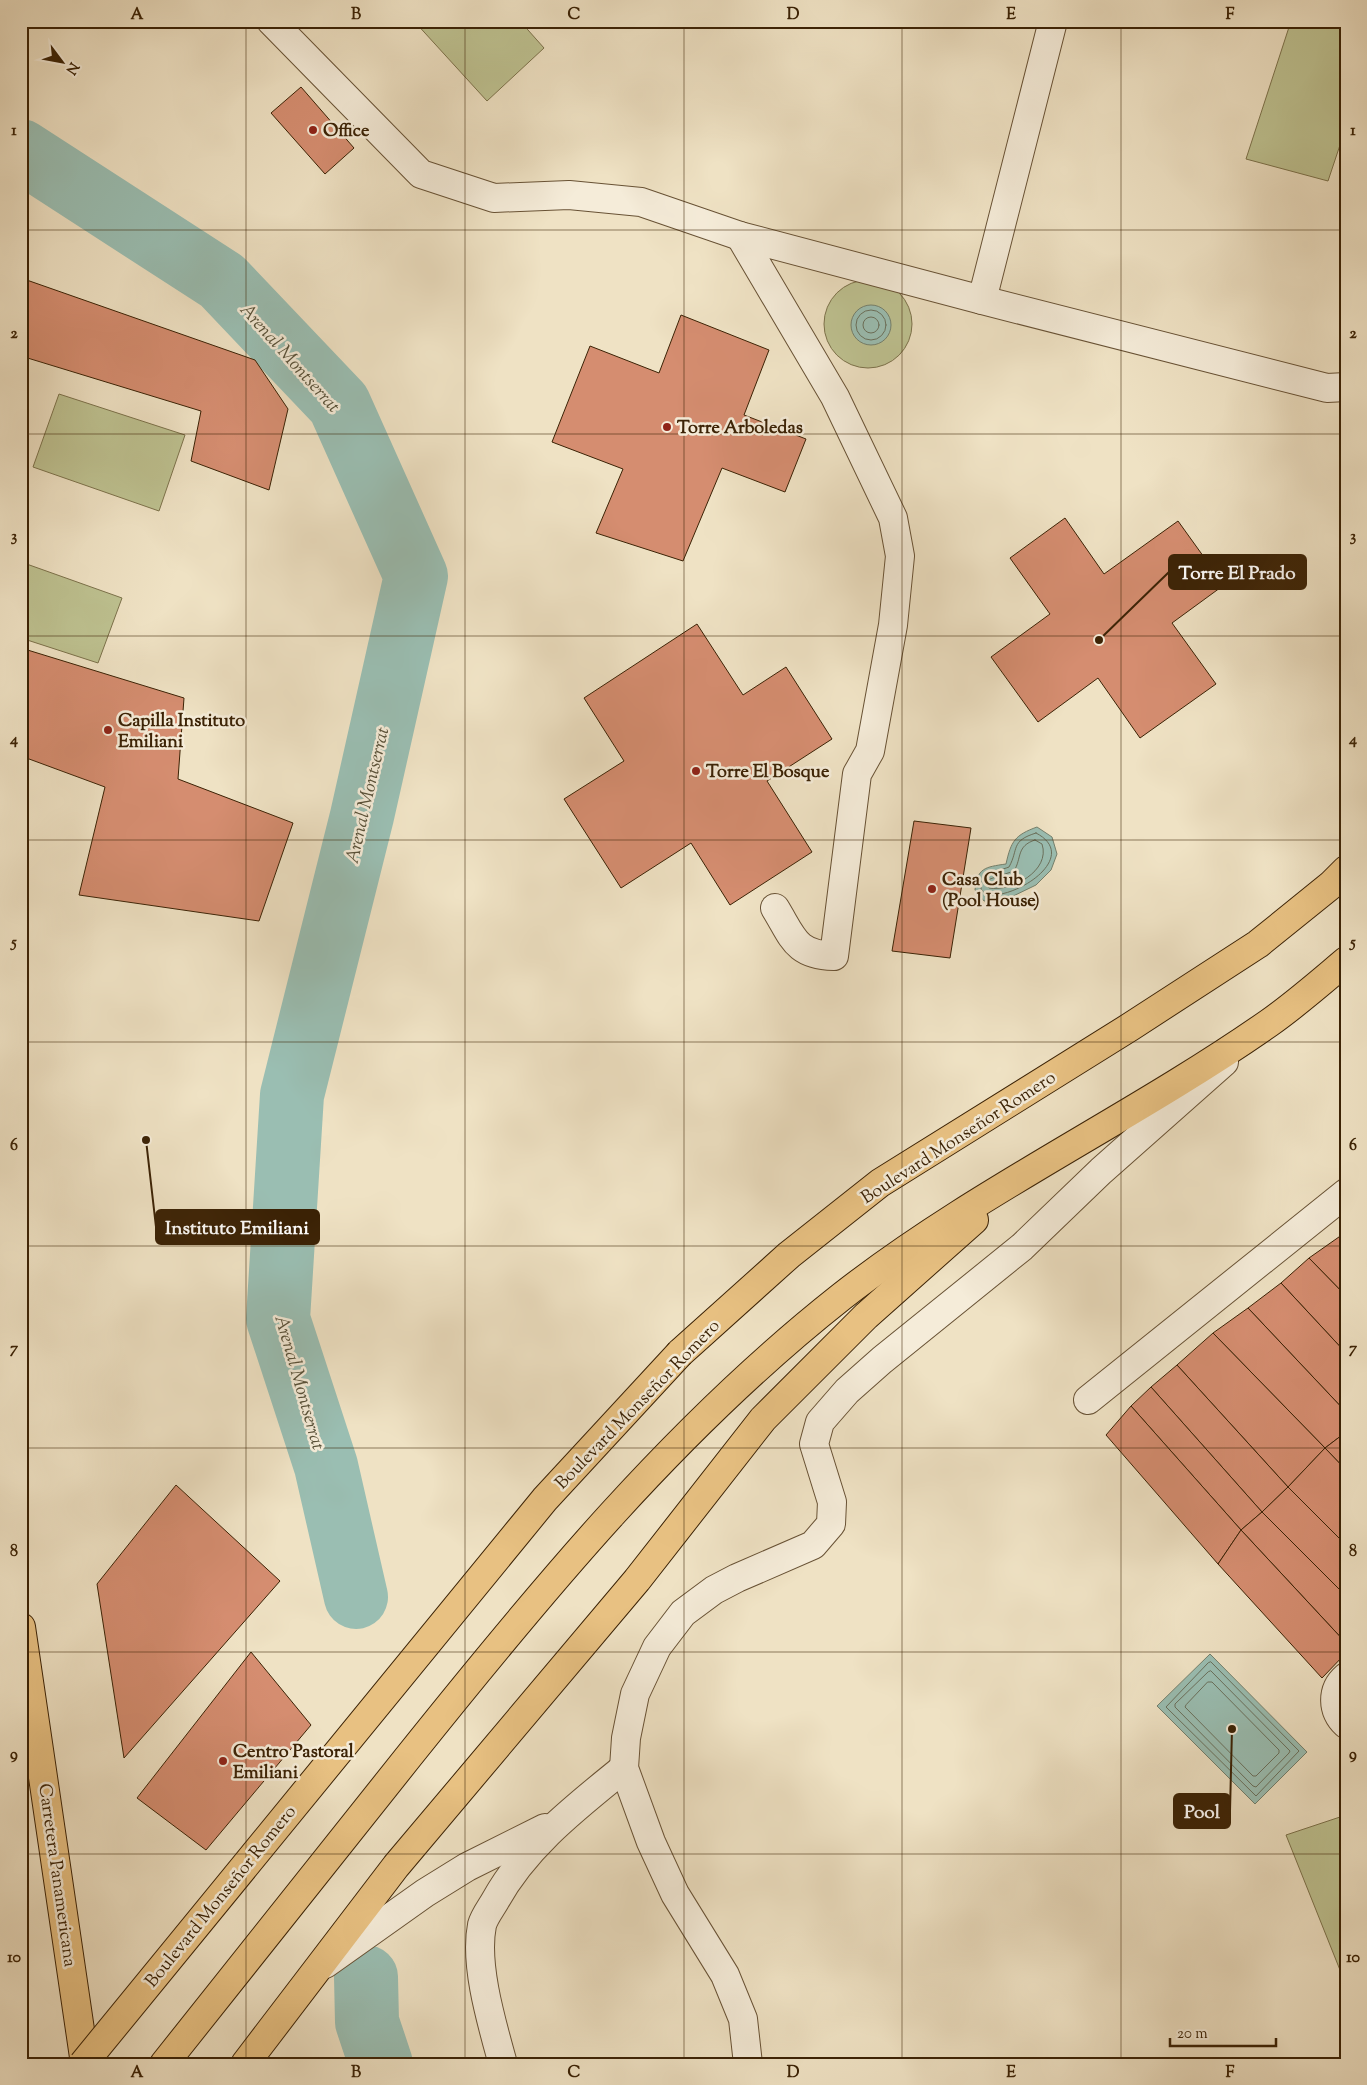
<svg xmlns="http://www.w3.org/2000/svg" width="1367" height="2085" font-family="'Sorts Mill Goudy',serif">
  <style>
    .green { fill: #bec291; stroke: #7c724b }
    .water { fill: #9abeb2; stroke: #74806d }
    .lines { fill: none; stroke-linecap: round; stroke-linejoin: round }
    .shore { stroke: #6a705c; stroke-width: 1 }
    .river { stroke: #9abeb2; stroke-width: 64 }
    .building { fill: #d58d70; stroke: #3b2205 }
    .minor-casing { stroke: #685235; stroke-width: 30 }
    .major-casing { stroke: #3b2205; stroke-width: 30 }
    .highway-casing { stroke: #3b2205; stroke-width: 30 }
    .minor { stroke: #f5ecd9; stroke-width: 28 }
    .major { stroke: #e8c182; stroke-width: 28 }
    .highway { stroke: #e8c182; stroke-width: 28 }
    .highway-bridge-casing { stroke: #3b2205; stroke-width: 30; stroke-linecap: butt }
    .highway-bridge { stroke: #e8c182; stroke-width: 28 }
    .grid { fill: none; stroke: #3b2205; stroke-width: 1; stroke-opacity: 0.55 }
    .poi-dot { fill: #8f2418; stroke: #f5ecd9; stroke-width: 2 }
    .labels { text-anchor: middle; stroke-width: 5; stroke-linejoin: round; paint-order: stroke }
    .poi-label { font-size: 18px; font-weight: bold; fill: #3b2205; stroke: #f5ecd9; text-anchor: start }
    .street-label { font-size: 18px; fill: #3b2205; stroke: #f5ecd9 }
    .water-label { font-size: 19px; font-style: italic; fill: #585139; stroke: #f5ecd9 }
    .leader { fill: none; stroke: #3b2205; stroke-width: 2 }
    .callout-dot { fill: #3b2205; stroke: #f5ecd9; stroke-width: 2 }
    .callout { fill: #3b2205; stroke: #3b2205; stroke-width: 2 }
    .callout-label { font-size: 19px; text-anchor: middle; font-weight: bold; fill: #fff }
    .neatline { fill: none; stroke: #3b2205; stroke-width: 2 }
    .grid-label { font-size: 16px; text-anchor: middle; font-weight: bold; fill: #3b2205 }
  </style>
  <rect width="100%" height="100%" fill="#efe2c4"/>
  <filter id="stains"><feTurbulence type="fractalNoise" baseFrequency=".004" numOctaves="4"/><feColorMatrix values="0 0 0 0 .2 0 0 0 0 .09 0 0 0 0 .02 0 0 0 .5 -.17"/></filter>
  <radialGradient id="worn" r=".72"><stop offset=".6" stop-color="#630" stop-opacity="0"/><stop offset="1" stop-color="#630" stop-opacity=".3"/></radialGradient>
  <g class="green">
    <path d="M414 21H520L544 48 487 101Z"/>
    <path d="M1291 21H1346V127L1328 181 1246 159Z"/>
    <circle cx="868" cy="324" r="44"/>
    <path d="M59 394 185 435 159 511 33 467Z"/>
    <path d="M21 562 122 598 98 663 21 638Z"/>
    <path d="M1346 1815V1985L1286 1835Z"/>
  </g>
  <g class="water">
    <circle cx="871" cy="325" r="20"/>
    <path d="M1037 827 1052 837 1057 854 1051 870 1036 885 1005 900 984 901 975 890C977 868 985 867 1006 864 1011 841 1015 835 1037 827Z"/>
    <path d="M1210 1654 1307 1752 1255 1804 1157 1706Z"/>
  </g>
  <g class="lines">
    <g class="shore">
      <circle cx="871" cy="325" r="15"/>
      <circle cx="871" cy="325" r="8"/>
      <path d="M1036 833C1081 856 1018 899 986 895L981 889C982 868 994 873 1009 867 1019 849 1010 841 1036 833Z"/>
      <path d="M1035 840 1042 844C1051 871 1011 892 989 888L987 883 990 879 1014 871C1022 858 1016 846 1035 840Z"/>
      <path d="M1211 1662 1299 1751 1256 1796 1166 1707 1208 1663Z"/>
      <path d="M1211 1671 1290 1751 1289 1753 1256 1787 1253 1786 1175 1707V1704L1208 1672Z"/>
      <path d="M1208 1682H1212L1279 1750V1753L1256 1776H1253L1185 1707 1186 1705Z"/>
    </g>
    <g class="river">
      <path d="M21 151 222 281 339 404 416 576 362 816 292 1095 278 1319 326 1466 356 1597"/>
      <path d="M366 1977 367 2022 381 2064"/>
    </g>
  </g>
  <g class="building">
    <path d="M301 87 354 148 325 174 271 113Z"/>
    <path d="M21 278 255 360 288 409 269 490 191 461 201 411 21 356Z"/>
    <path d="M681 315 769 350 744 415 806 439 785 492 722 468 683 561 596 533 623 469 552 442 590 346 659 373Z"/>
    <path d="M1065 518 1104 574 1178 521 1224 585 1172 623 1216 684 1140 738 1098 678 1038 722 991 657 1050 614 1010 558Z"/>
    <path d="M697 624 743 695 786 667 832 739 767 781 812 852 730 905 691 843 621 888 564 799 624 761 584 698Z"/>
    <path d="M21 648 184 698 178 779 293 823 259 921 79 895 105 787 21 756Z"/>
    <path d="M914 821 971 828 950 958 892 951Z"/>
    <path d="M1346 1232V1296L1309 1258Z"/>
    <path d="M1309 1258 1346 1296V1353L1281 1283Z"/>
    <path d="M1281 1283 1346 1353V1412L1248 1308Z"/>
    <path d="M1248 1308 1346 1412V1432L1325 1448 1213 1333Z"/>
    <path d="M1213 1333 1325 1448 1288 1487 1177 1365Z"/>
    <path d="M1177 1365 1288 1487 1262 1512 1151 1387Z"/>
    <path d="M1151 1387 1262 1512 1241 1530 1131 1406Z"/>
    <path d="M1131 1406 1241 1530 1218 1564 1106 1435Z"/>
    <path d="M1346 1432V1470L1325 1448Z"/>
    <path d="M1325 1448 1346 1470V1545L1288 1487Z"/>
    <path d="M176 1485 280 1581 124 1758 97 1584Z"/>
    <path d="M1288 1487 1346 1545V1596L1262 1512Z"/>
    <path d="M1262 1512 1346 1596V1643L1241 1530Z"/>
    <path d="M1241 1530 1346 1643V1653L1322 1678 1218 1564Z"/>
    <path d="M251 1652 311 1725 206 1850 137 1798Z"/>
  </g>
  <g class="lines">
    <defs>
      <g id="minor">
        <path d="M271 21 421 174 494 198 569 195 641 202 740 236"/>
        <path d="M982 300 1053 21"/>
        <path d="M775 908C793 937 795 955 834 956L857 774 870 751 893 625 900 556 893 518 835 397 740 236 982 300 1327 388 1346 387"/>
        <path d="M1088 1400 1346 1193"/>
        <path d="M1346 1677C1331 1690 1332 1711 1346 1724"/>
        <path d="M325 1964 425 1893 467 1867 545 1828"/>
        <path d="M503 2064C492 2024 474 1965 482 1925 484 1917 491 1908 495 1901 525 1846 576 1807 624 1768"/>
        <path d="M748 2064 743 2019 725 1975 675 1894 651 1842 624 1768 626 1738 635 1694 657 1647 683 1613 714 1590 737 1578 813 1545 831 1524 832 1502 814 1444 820 1422 847 1391 882 1360 1022 1247 1101 1171 1224 1062"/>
      </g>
      <path id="major" d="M21 1627 85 2064"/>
      <g id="highway">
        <path d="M680 1353 789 1255 880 1183 1130 1027 1258 944 1331 885 1346 870"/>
        <path d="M164 2064C246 1961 327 1858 409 1756 541 1591 675 1428 841 1297 975 1192 1130 1120 1269 1023 1296 1004 1321 982 1346 961"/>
        <path d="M245 2064 396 1866 637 1580 763 1419 866 1316 974 1220"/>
      </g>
    </defs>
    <use href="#minor" class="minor-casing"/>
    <use href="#major" class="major-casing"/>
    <use href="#highway" class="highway-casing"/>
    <use href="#minor" class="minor"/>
    <use href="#major" class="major"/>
    <use href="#highway" class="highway"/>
    <defs>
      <path id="highway-bridge" d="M83 2064 545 1499 680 1353"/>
    </defs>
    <use href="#highway-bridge" class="highway-bridge-casing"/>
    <use href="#highway-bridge" class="highway-bridge"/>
  </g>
  <path class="grid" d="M246 21V2064M465 21V2064M684 21V2064M902 21V2064M1121 21V2064M21 230H1346M21 434H1346M21 636H1346M21 840H1346M21 1042H1346M21 1246H1346M21 1448H1346M21 1652H1346M21 1854H1346"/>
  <g class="poi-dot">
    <circle cx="313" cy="130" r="5"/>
    <circle cx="667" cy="427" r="5"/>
    <circle cx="108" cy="730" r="5"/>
    <circle cx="696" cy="771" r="5"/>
    <circle cx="932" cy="889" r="5"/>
    <circle cx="223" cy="1761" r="5"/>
  </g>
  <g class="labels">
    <g class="poi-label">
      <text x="323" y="136">Office</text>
      <text x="677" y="433">Torre Arboledas</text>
      <text x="118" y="726">Capilla Instituto<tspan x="118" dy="21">Emiliani</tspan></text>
      <text x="706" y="777">Torre El Bosque</text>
      <text x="942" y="885">Casa Club<tspan x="942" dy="21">(Pool House)</tspan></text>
      <text x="233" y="1757">Centro Pastoral<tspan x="233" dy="21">Emiliani</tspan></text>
    </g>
    <g class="street-label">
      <text transform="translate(958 1137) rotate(-33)" y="6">Boulevard Monseñor Romero</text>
      <text transform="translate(637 1404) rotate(-46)" y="6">Boulevard Monseñor Romero</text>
      <text transform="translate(58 1875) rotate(82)" y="6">Carretera Panamericana</text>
      <text transform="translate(220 1896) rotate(-51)" y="6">Boulevard Monseñor Romero</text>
    </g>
    <g class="water-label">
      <text transform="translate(291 357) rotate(48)" y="7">Arenal Montserrat</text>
      <text transform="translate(366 795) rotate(-77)" y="7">Arenal Montserrat</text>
      <text transform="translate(301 1382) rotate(74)" y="7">Arenal Montserrat</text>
    </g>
  </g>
  <path class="leader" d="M1099 640L1169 572M146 1140L156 1227M1232 1729L1230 1811"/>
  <g class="callout-dot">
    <circle cx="1099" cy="640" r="5"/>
    <circle cx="146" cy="1140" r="5"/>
    <circle cx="1232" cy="1729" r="5"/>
  </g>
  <g class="callout">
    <rect x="1169" y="555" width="137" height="34" rx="5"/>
    <rect x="156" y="1210" width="163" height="34" rx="5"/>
    <rect x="1174" y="1794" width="56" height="34" rx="5"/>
  </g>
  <g class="callout-label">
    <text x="1237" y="579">Torre El Prado</text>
    <text x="237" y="1234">Instituto Emiliani</text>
    <text x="1202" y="1818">Pool</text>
  </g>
  <rect width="1367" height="2085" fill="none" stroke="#efe2c4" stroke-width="55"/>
  <g transform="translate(62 62) rotate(122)" stroke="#f5ecd9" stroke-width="4" paint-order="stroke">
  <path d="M0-4L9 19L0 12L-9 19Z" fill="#3b2205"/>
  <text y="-8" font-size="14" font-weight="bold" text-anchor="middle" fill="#3b2205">N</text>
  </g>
  <path d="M1170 2038v8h106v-8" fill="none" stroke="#3b2205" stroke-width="2.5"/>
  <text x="1177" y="2038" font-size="15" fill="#3b2205" stroke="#f5ecd9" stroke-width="4" paint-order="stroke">20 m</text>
  <rect x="28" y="28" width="1312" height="2030" class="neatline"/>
  <g class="grid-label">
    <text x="137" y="19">A</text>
    <text x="356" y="19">B</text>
    <text x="574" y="19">C</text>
    <text x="793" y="19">D</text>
    <text x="1011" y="19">E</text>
    <text x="1230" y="19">F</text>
    <text x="14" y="135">1</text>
    <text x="1353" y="135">1</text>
    <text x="14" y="338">2</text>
    <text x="1353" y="338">2</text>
    <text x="14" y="541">3</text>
    <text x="1353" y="541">3</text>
    <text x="14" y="744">4</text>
    <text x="1353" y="744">4</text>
    <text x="14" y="947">5</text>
    <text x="1353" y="947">5</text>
    <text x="14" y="1150">6</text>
    <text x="1353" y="1150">6</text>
    <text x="14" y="1353">7</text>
    <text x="1353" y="1353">7</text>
    <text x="14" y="1556">8</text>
    <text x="1353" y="1556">8</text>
    <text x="14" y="1759">9</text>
    <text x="1353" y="1759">9</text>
    <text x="14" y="1962">10</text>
    <text x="1353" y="1962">10</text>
    <text x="137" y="2077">A</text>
    <text x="356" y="2077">B</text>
    <text x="574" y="2077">C</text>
    <text x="793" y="2077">D</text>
    <text x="1011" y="2077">E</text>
    <text x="1230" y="2077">F</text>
  </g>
  <rect width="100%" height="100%" filter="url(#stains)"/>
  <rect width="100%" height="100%" fill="url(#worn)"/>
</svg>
